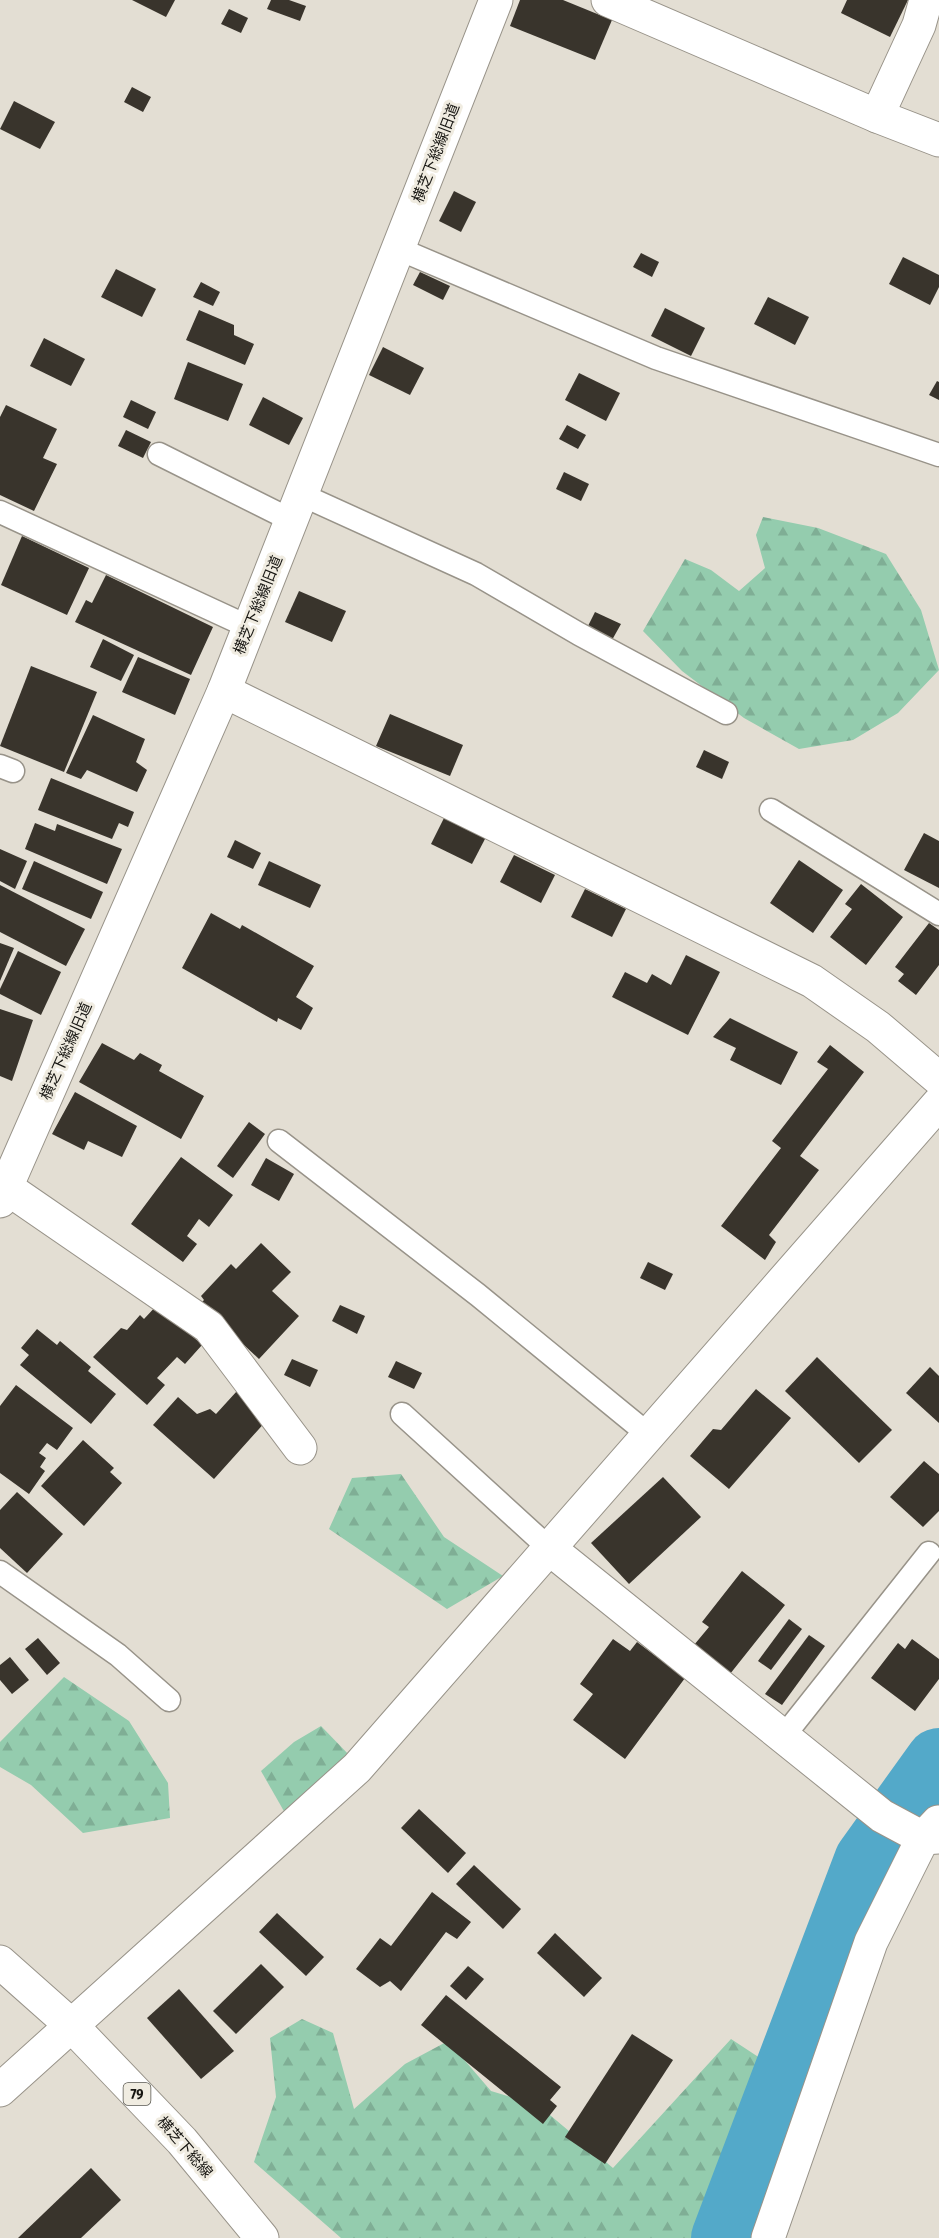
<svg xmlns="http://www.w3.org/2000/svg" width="939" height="2238" font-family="'Fira Sans Condensed','Noto Sans JP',sans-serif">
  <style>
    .forest { fill: url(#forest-firs) }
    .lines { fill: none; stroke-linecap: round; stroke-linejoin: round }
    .river { stroke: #53a9c9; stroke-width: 68 }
    .building { fill: #39342c }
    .lane-casing { stroke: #989389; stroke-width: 25 }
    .street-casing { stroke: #989389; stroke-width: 35 }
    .primary-casing { stroke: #989389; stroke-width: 35 }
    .lane { stroke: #fff; stroke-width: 22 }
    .street { stroke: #fff; stroke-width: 33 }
    .primary { stroke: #fff; stroke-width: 33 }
    .labels { text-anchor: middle; stroke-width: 6; stroke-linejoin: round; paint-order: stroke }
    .shield { fill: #f0ece1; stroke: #57564f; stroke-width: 1.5 }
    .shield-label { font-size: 14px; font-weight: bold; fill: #161511 }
    .street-label { font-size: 15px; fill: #161511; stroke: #f0ece1 }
  </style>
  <defs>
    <pattern id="forest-firs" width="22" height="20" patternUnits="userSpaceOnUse" patternTransform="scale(1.5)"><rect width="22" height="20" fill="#94ccae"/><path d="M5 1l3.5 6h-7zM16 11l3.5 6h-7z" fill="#7fae95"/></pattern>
  </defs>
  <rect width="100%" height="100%" fill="#e3ded3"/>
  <g class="forest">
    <path d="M763 517 818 528 886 554 921 610 939 670 898 713 853 740 799 749 744 718 682 671 643 631 685 559 711 570 739 591 765 568 756 535Z"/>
    <path d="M401 1474 444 1537 503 1576 447 1609 329 1529 352 1478Z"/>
    <path d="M64 1677 129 1721 168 1783 170 1818 83 1833 31 1785 0 1767V1742Z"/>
    <path d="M321 1726 351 1757 285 1813 261 1771 294 1742Z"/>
    <path d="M302 2019 333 2033 354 2109 405 2064 448 2041 491 2091 538 2105 613 2168 731 2039 763 2060 699 2238H341L254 2162 276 2097 270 2038Z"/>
  </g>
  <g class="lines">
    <path class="river" d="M725 2238 868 1861 939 1762"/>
  </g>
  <g class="building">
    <path d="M132 0H175L166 17Z"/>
    <path d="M271 0H289L306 6 300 21 267 9Z"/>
    <path d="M520 0H563L612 20 595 60 510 26Z"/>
    <path d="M847 0H908L890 37 841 13Z"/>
    <path d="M229 9 248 18 241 33 221 24Z"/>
    <path d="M132 87 151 97 143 112 124 102Z"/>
    <path d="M14 101 55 122 40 149 0 129Z"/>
    <path d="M454 191 476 202 461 232 439 221Z"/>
    <path d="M641 253 659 262 652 277 633 267Z"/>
    <path d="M903 257 939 275V287L930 305 889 284Z"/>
    <path d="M116 269 156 289 142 317 101 297Z"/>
    <path d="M420 272 450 286 443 300 413 285Z"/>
    <path d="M201 282 220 292 213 306 193 297Z"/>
    <path d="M768 297 809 317 795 345 754 324Z"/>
    <path d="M665 308 705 328 691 356 651 336Z"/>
    <path d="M199 310 234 325V335L254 344 245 365 186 340Z"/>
    <path d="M44 338 85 359 71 386 30 366Z"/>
    <path d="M383 347 424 368 410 395 369 375Z"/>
    <path d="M188 362 243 384 228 421 174 399Z"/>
    <path d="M579 373 620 393 606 421 565 400Z"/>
    <path d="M937 381 939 382V400L929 395Z"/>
    <path d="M263 397 303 418 289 445 249 425Z"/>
    <path d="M131 400 156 412 148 429 123 417Z"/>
    <path d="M6 405 57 429 43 458 57 464 34 511 0 495V417Z"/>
    <path d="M567 425 586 435 578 449 559 439Z"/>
    <path d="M126 430 151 442 143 458 118 446Z"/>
    <path d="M564 472 589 484 581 501 556 489Z"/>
    <path d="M22 536 89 568 67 615 1 585Z"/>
    <path d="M106 575 213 627 191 675 75 622 86 600 92 603Z"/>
    <path d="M299 591 346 611 332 642 285 622Z"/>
    <path d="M595 612 621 624 612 640 587 628Z"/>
    <path d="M103 639 134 655 121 681 90 667Z"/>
    <path d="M138 657 190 679 175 715 122 692Z"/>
    <path d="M31 666 97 692 64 772 0 746Z"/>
    <path d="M390 714 463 745 450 776 376 746Z"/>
    <path d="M93 715 145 739 136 762 147 770 137 792 87 770 81 779 66 773Z"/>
    <path d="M704 750 729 762 722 779 696 767Z"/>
    <path d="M51 778 134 812 128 827 119 823 112 839 38 810Z"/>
    <path d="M445 816 486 837 472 864 431 844Z"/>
    <path d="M35 823 55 831 57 824 122 849 107 884 25 849Z"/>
    <path d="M924 833 939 841V888L904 870Z"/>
    <path d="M235 840 261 853 253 869 227 857Z"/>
    <path d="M0 849 27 861 15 889 0 881Z"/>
    <path d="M514 855 555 875 541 903 500 882Z"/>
    <path d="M799 860 843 890 813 933 770 903Z"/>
    <path d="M34 861 103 892 91 919 22 889Z"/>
    <path d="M269 861 321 885 310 908 258 885Z"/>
    <path d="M861 884 903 917 866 965 830 937 852 909 845 904Z"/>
    <path d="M0 885 85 929 66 966 0 932Z"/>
    <path d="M585 889 626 909 612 937 571 917Z"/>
    <path d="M211 913 240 929 242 925 314 966 296 997 313 1008 301 1030 278 1018 277 1022 182 968Z"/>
    <path d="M929 923 939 930V965L916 995 898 981 904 974 895 967Z"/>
    <path d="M0 943 14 948 0 981Z"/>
    <path d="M18 951 61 972 41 1015 0 994V989Z"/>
    <path d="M686 955 720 972 688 1035 612 997 625 972 647 983 652 974 671 985Z"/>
    <path d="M0 1009 33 1020 12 1081 0 1076Z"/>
    <path d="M730 1018 798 1052 781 1085 730 1060 736 1048 713 1037Z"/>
    <path d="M102 1043 134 1060 140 1053 162 1065 159 1071 204 1096 181 1139 79 1082Z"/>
    <path d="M830 1045 864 1072 800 1156 819 1170 769 1235 776 1242 765 1260 721 1226 781 1148 772 1141 828 1069 817 1062Z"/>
    <path d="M75 1092 137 1126 122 1157 88 1141 84 1150 52 1134Z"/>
    <path d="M249 1122 265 1134 233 1178 217 1166Z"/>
    <path d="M181 1157 233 1195 209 1227 199 1219 187 1236 197 1244 183 1262 131 1224Z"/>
    <path d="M266 1158 294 1174 279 1201 251 1185Z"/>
    <path d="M261 1243 291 1272 272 1291 299 1316 259 1359 200 1304 204 1300 201 1296 231 1264 236 1269Z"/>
    <path d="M648 1262 673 1274 665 1290 640 1278Z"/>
    <path d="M158 1304 202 1345 185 1364 177 1357 157 1378 165 1385 147 1405 93 1357 121 1328 127 1330 140 1315 144 1319Z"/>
    <path d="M340 1305 365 1316 357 1334 332 1321Z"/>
    <path d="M37 1329 57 1345 60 1341 91 1367 88 1371 116 1394 91 1424 20 1365 29 1355 21 1348Z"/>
    <path d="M817 1357 892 1430 859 1463 785 1391Z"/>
    <path d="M292 1359 318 1370 310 1387 284 1375Z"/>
    <path d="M396 1361 422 1373 414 1389 388 1377Z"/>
    <path d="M930 1367 939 1376V1423L906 1393Z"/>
    <path d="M16 1385 73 1428 57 1450 47 1443 39 1453 46 1458 40 1467 45 1471 29 1494 0 1473V1406Z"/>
    <path d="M756 1389 791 1418 729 1489 690 1456 713 1429 721 1430Z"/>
    <path d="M237 1391 268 1419 214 1479 153 1425 178 1397 197 1414 210 1409 216 1414Z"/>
    <path d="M83 1440 114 1468 110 1472 122 1483 84 1526 41 1486Z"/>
    <path d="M924 1461 939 1474V1511L923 1527 890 1497Z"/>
    <path d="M663 1477 701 1517 629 1584 591 1543Z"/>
    <path d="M17 1492 63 1534 27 1573 0 1548V1510Z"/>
    <path d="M742 1571 785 1605 730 1674 694 1645 709 1627 702 1622Z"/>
    <path d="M789 1619 802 1629 771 1670 758 1661Z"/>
    <path d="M809 1635 825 1646 782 1705 765 1694Z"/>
    <path d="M38 1638 60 1663 47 1675 25 1649Z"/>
    <path d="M613 1639 630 1651 637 1642 685 1678 625 1759 573 1720 593 1694 580 1684Z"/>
    <path d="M912 1639 939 1659V1679L915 1711 871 1678 898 1643 905 1649Z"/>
    <path d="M10 1657 29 1680 12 1694 0 1680V1665Z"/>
    <path d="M419 1809 466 1853 448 1873 401 1828Z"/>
    <path d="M474 1865 521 1909 503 1929 456 1884Z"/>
    <path d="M432 1892 471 1922 457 1939 446 1932 401 1991 390 1981 380 1987 356 1969 380 1938 391 1946Z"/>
    <path d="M277 1913 324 1957 306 1976 259 1932Z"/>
    <path d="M555 1933 602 1978 584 1997 537 1953Z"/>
    <path d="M261 1964 284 1987 236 2034 213 2011Z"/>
    <path d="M468 1966 484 1979 466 2000 450 1986Z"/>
    <path d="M179 1989 234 2051 201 2079 147 2018Z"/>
    <path d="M446 1995 561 2087 550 2100 557 2106 543 2124 421 2025Z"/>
    <path d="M632 2034 673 2060 605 2164 565 2137Z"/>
    <path d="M91 2168 121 2200 81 2238H18Z"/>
  </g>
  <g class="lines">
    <defs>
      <g id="lane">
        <path d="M399 249 656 358 939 455"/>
        <path d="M159 454 291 520"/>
        <path d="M302 495 476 574 579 634 726 713"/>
        <path d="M0 512 249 627"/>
        <path d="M0 766 13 771"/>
        <path d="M771 810 939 914"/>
        <path d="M279 1141 478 1295 649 1435"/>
        <path d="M402 1414 550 1549"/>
        <path d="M0 1572 118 1655 169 1700"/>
        <path d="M783 1737 929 1553"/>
      </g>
      <g id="street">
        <path d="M608 0 877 116 939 140"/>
        <path d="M877 116 919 25 926 0"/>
        <path d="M224 691 812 981 878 1027 939 1079"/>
        <path d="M7 1188 209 1327 300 1448"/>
        <path d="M0 1201 224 691 496 0"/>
        <path d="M550 1549 882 1816 923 1838 939 1837"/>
        <path d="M0 2090 357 1768 939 1103"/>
        <path d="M768 2238 871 1942 923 1838 938 1822"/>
      </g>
      <path id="primary" d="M0 1962 71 2025 182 2141 262 2238"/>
    </defs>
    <use href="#lane" class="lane-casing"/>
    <use href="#street" class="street-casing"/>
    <use href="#primary" class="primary-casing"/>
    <use href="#lane" class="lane"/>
    <use href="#street" class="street"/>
    <use href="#primary" class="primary"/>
  </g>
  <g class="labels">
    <rect class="shield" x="123.5" y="2083" width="27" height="22" rx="4.5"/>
    <g class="shield-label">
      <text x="137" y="2099">79</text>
    </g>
    <g class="street-label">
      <text transform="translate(436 153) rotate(-69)" y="5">横芝下総線旧道</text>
      <text transform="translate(258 605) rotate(-68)" y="5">横芝下総線旧道</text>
      <text transform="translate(66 1051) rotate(-66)" y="5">横芝下総線旧道</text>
      <text transform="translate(185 2147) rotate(49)" y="5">横芝下総線</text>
    </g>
  </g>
</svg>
